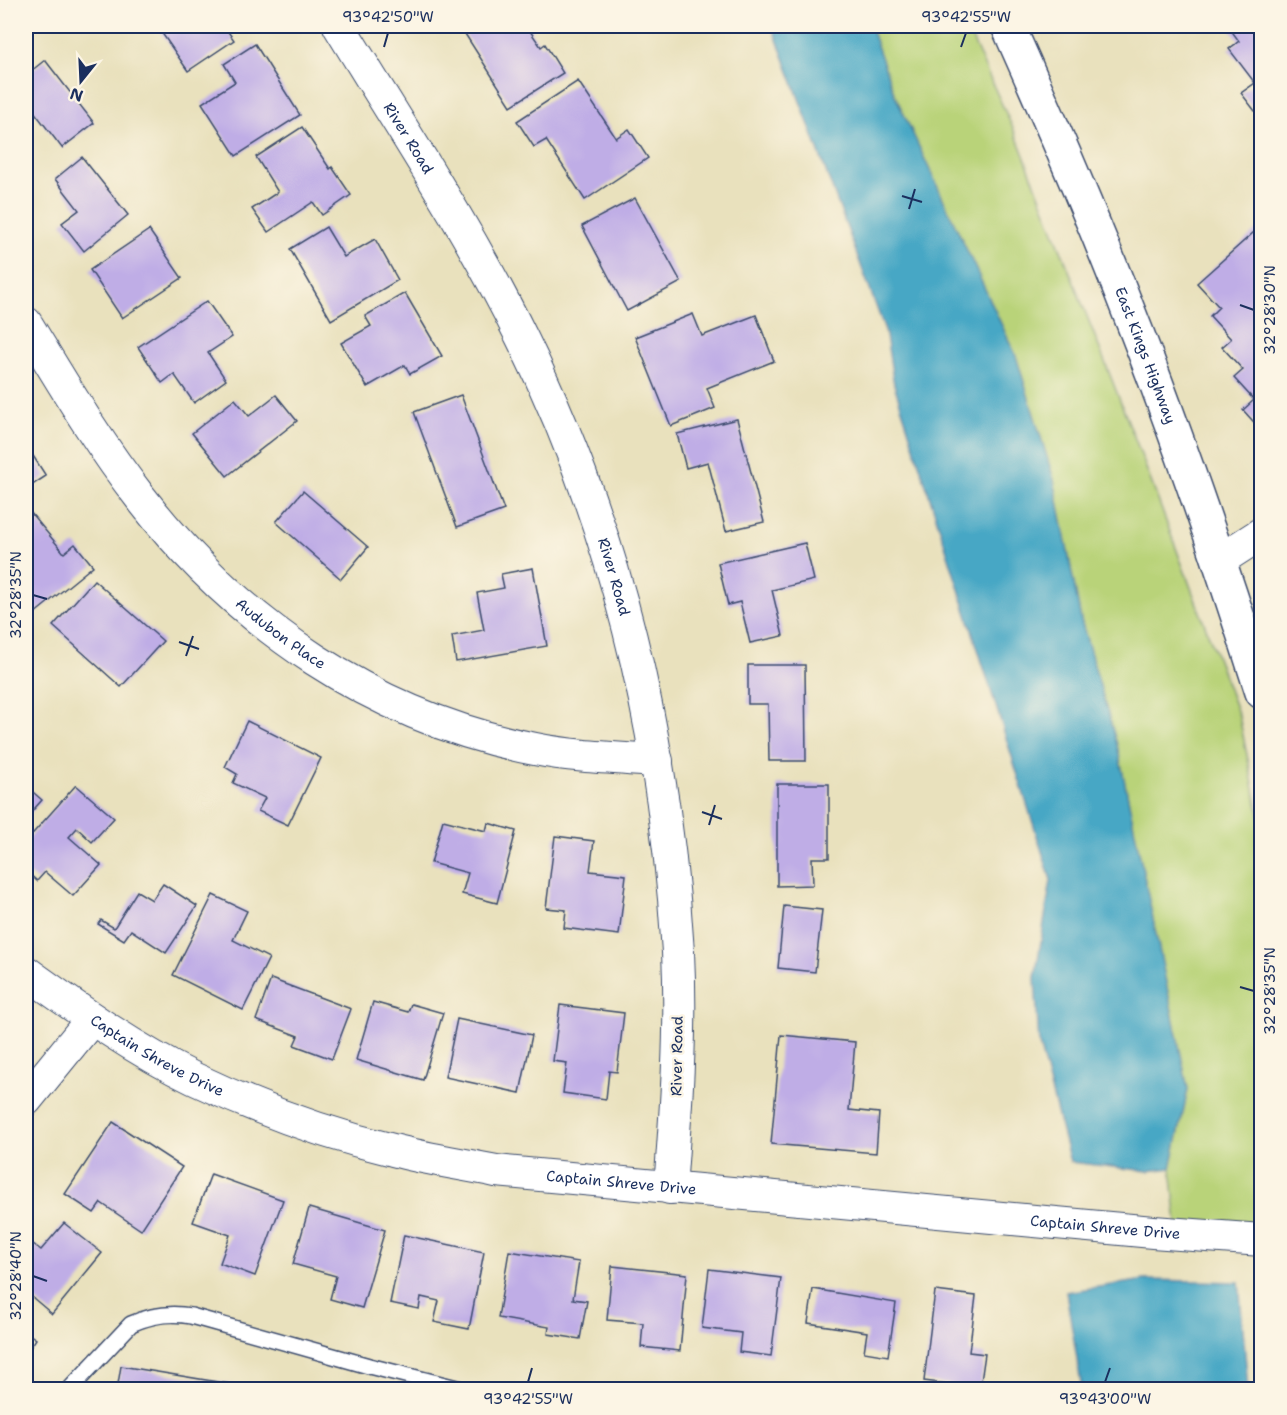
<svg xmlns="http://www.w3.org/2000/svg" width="1287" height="1415" font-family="'Shantell Sans',sans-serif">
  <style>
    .green { fill: #b9d379; stroke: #6a816c; stroke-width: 1.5 }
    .water { fill: #46a7c5; stroke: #306b92; stroke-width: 1.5 }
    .building { fill: #bfade6 }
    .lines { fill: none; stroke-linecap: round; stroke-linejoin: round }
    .lane-casing { stroke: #3a4a6c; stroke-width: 18 }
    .street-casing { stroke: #3a4a6c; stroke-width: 34 }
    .secondary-casing { stroke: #3a4a6c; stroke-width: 36 }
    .lane { stroke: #fff; stroke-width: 15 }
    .street { stroke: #fff; stroke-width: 32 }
    .secondary { stroke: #fff; stroke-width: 33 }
    .ticks { fill: none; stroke: #1b2f5e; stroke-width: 2 }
    .labels { text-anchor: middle; stroke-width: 5; stroke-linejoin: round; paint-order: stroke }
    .street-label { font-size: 15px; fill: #1b2f5e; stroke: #fcf5e5 }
    .neatline { fill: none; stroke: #1b2f5e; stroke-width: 2 }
    .ticks-label { font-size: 15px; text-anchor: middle; fill: #1b2f5e }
  </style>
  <rect width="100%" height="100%" fill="#fcf5e5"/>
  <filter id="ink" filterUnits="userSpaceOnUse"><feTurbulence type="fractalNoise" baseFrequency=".0167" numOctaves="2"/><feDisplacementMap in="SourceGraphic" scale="12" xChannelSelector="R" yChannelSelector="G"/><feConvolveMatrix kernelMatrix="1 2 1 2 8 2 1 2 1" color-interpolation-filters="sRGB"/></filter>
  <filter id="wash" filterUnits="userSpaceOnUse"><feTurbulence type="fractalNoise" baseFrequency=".008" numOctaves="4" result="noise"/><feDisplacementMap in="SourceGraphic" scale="24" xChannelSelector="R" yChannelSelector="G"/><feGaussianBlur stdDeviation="1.35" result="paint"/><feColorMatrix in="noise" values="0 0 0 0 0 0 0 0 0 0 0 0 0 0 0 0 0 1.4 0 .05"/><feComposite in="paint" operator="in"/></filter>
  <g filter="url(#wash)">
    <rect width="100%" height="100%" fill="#e9e1bd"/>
    <path class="green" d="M870 26H966L1016 135 1137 444 1239 716 1262 828 1261 1240 1178 1234 1171 1168 1188 1089 1117 745 1081 620 1054 480 1016 356 894 93Z"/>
    <g class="water">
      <path d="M772 26H870L894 93 1016 356 1054 480 1081 620 1117 745 1188 1089 1171 1168 1148 1171 1070 1162 1039 1044 1035 978 1051 880 894 384 885 330Z"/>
      <path d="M1145 1280 1239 1282 1248 1389H1082L1066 1292Z"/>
    </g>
    <g id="blocks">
      <g class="building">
        <path d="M157 26H224L234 40 188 71Z"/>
        <path d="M460 26H538L530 31 541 47 545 44 563 73 511 106Z"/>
        <path d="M1228 26H1262V120L1241 93 1255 83 1229 49 1239 41Z"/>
        <path d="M255 44 300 115 236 156 202 103 235 82 224 64Z"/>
        <path d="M45 60 94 123 62 148 26 101V75Z"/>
        <path d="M578 81 616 138 629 129 648 158 585 200 546 140 534 147 517 121Z"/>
        <path d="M302 127 330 169 332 167 351 195 322 215 313 202 268 232 252 209 278 192 256 157Z"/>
        <path d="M82 157 128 215 84 251 62 223 79 210 55 179Z"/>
        <path d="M635 198 681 282 627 311 582 226Z"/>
        <path d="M1262 225V431L1243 410 1254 400 1234 378 1243 370 1222 347 1231 339 1210 316 1219 307 1197 283Z"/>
        <path d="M326 227 344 257 375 239 398 280 331 320 290 249Z"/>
        <path d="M149 230 182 278 122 318 90 270Z"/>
        <path d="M405 293 442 356 410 374 405 365 367 387 341 343 371 326 365 316Z"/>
        <path d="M207 301 232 337 208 353 226 380 194 403 174 374 162 383 138 347Z"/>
        <path d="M693 314 702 336 756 315 774 361 707 388 715 408 671 426 635 337Z"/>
        <path d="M276 395 297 421 227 476 192 433 235 399 249 416Z"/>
        <path d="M461 395 504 510 457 527 414 412Z"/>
        <path d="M737 419 764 522 726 531 708 462 686 468 677 434Z"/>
        <path d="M28 448 46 476 26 489V449Z"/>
        <path d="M303 491 368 547 341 579 276 522Z"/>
        <path d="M30 512 64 553 75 544 93 566 29 618 26 614V516Z"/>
        <path d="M805 543 814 580 772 590 783 636 750 643 740 602 728 605 718 563Z"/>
        <path d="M533 568 547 646 456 662 452 636 484 630 477 593 504 588 501 574Z"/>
        <path d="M94 580 163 641 121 687 53 626Z"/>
        <path d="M748 665H805L806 761H769L768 704H748Z"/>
        <path d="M247 721 321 758 288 825 258 811 265 798 233 783 237 774 225 767Z"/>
        <path d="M777 784H829V858H812L813 885 777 886Z"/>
        <path d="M76 785 114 818 92 842 77 828 69 837 101 865 73 896 45 872 37 881 26 871V841Z"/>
        <path d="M26 786 42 800 26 818Z"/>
        <path d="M443 820 486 831 488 823 516 831 497 903 462 894 468 873 431 863Z"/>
        <path d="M555 836 594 841 590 871 626 875 619 935 564 928 566 910 546 908Z"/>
        <path d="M163 884 197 906 166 953 131 930 124 940 98 924 101 920 114 928 137 891 152 900Z"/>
        <path d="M213 895 247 911 233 940 269 958 243 1010 173 975Z"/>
        <path d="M784 906 822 910 815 972 778 968Z"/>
        <path d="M271 979 351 1009 332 1059 294 1045 298 1036 256 1020Z"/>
        <path d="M373 1002 408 1012 411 1004 443 1013 423 1080 356 1060Z"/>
        <path d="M560 1005 624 1013 617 1072 609 1071 606 1099 563 1093 567 1063 553 1061Z"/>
        <path d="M457 1019 532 1035 520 1093 445 1077Z"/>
        <path d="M781 1035 855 1042 849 1110 879 1113 876 1153 771 1144Z"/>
        <path d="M113 1122 182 1167 141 1230 101 1203 94 1213 65 1194Z"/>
        <path d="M211 1174 283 1200 255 1276 220 1263 230 1235 193 1222Z"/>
        <path d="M309 1208 385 1230 362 1308 330 1299 336 1276 293 1264Z"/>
        <path d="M64 1223 102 1253 52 1314 26 1292V1243L28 1240 41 1250Z"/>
        <path d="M404 1235 484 1252 469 1329 434 1322 439 1301 421 1297 419 1309 390 1303Z"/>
        <path d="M509 1251 579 1262 573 1299 587 1301 580 1339 548 1334 549 1327 498 1318Z"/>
        <path d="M612 1266 687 1274 680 1351 641 1347 643 1323 607 1320Z"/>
        <path d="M709 1269 781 1278 771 1356 739 1352 741 1333 702 1328Z"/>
        <path d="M813 1289 896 1303 888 1356 864 1352 867 1332 808 1323Z"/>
        <path d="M935 1291 976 1296 969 1352 985 1354 980 1388 924 1381Z"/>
        <path d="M26 1332 36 1339 26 1354Z"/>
        <path d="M121 1366 254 1388V1390H117Z"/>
      </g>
    </g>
  </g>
  <g filter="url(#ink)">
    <use href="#blocks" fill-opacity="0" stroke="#3a4a6c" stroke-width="1.5"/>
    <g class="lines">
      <defs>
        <path id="lane" d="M69 1390 131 1324C151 1315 169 1312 191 1316L369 1366 465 1390"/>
        <g id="street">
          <path id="s1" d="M339 26C401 128 468 228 521 336 616 528 665 739 678 952 682 1031 676 1110 670 1188"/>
          <path id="s2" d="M26 323C62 382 97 442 140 497 239 625 375 718 535 749 575 757 616 758 657 761"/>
          <path d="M1220 560 1262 533"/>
          <path id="s3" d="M26 972C80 1011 135 1050 195 1079 258 1109 326 1134 393 1150 427 1159 462 1164 496 1171L1153 1232 1262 1240"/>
          <path d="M26 1100 92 1019"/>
        </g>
        <g id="secondary">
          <path id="s4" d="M1008 26C1050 120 1091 214 1128 310 1178 436 1221 563 1262 692"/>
        </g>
      </defs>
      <use href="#lane" class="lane-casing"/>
      <use href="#street" class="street-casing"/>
      <use href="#secondary" class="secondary-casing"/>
      <use href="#lane" class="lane"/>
      <use href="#street" class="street"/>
      <use href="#secondary" class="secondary"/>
    </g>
  </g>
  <path class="ticks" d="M384 47 388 33M961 47 966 33M902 196 922 202M909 209 915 189M1240 305 1254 310M33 595 47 599M179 642 199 649M186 656 193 636M702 812 722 819M709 825 715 805M1240 987 1254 991M33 1276 47 1281M528 1382 532 1368M1105 1382 1110 1368"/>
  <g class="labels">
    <g class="street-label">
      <text dy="5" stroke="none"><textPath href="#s1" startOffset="132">River Road</textPath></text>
      <text dy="5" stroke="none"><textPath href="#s4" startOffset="357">East Kings Highway</textPath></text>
      <text dy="5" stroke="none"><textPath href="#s1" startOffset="618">River Road</textPath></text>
      <text dy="5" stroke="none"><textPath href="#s2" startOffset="405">Audubon Place</textPath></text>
      <text dy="5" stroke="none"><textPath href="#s3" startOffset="156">Captain Shreve Drive</textPath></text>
      <text transform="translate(677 1056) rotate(-89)" y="5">River Road</text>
      <text dy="5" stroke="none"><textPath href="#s3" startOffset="642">Captain Shreve Drive</textPath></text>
      <text dy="5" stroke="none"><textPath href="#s3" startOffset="1128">Captain Shreve Drive</textPath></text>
    </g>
  </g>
  <rect width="1287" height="1415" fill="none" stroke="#fcf5e5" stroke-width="66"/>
  <g transform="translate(81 81) rotate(198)" stroke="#fcf5e5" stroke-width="4.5" paint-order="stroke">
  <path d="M0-4.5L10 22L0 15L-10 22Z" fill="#1b2f5e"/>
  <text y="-9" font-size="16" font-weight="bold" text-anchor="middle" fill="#1b2f5e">N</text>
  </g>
  <rect x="33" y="33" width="1221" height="1349" class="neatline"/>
  <g class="ticks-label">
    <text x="388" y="22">93°42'50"W</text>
    <text x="966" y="22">93°42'55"W</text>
    <text transform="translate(1270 310) rotate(-90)" y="5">32°28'30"N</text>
    <text transform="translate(16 595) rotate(-90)" y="5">32°28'35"N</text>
    <text transform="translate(1270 991) rotate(-90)" y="5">32°28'35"N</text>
    <text transform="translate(16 1276) rotate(-90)" y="5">32°28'40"N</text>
    <text x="528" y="1404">93°42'55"W</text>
    <text x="1105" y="1404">93°43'00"W</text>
  </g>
</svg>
